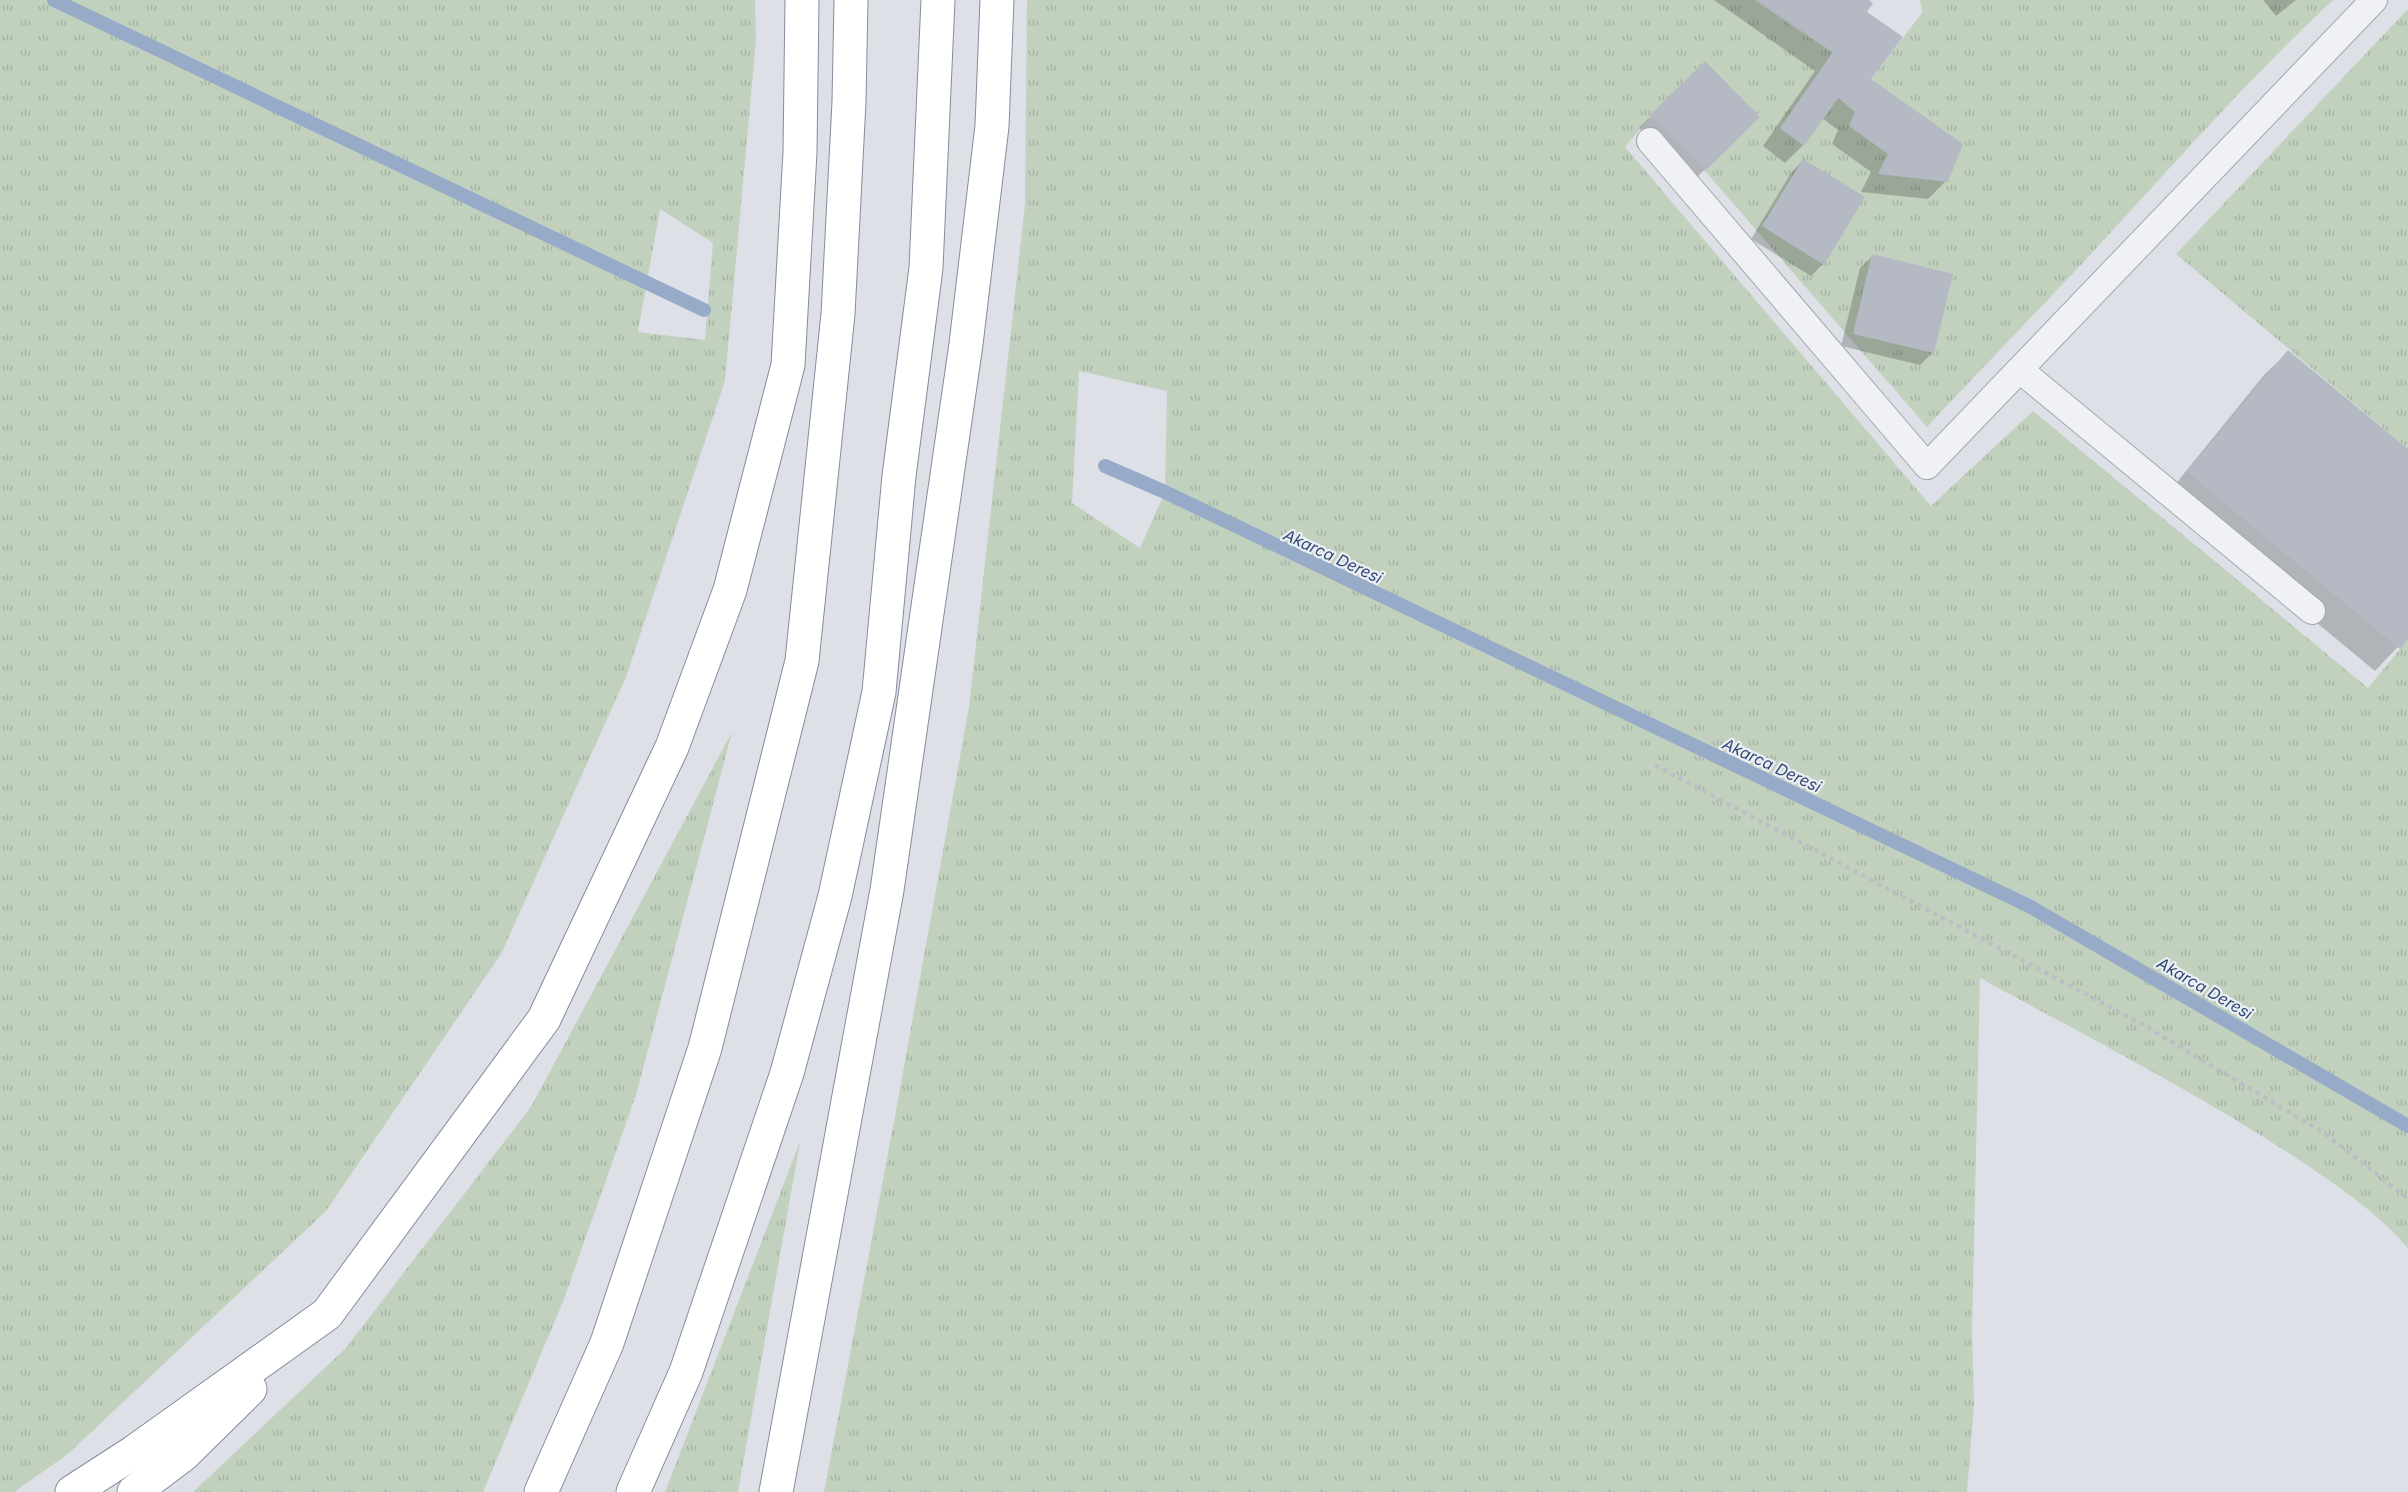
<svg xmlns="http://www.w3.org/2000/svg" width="2408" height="1492" font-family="Inter,sans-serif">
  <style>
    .grass { fill: url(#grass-tufts); fill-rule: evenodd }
    .shadow { fill: #0003 }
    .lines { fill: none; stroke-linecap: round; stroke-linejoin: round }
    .stream { stroke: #97abc8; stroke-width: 14 }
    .building { fill: #b4b9c4 }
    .service-casing { stroke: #a3a7b1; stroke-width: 28 }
    .motorway-casing { stroke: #848c9e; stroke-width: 35 }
    .path { stroke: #bcbec5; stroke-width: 4; stroke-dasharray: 4.5 4.5; stroke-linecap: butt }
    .service { stroke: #f0f1f5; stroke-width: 26 }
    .motorway { stroke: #fff; stroke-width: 33 }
    .labels { text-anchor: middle; stroke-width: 4.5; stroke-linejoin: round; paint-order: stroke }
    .water-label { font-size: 16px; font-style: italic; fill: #314872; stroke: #eceff5 }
  </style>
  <defs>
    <pattern id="grass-tufts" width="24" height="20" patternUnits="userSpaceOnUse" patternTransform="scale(1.5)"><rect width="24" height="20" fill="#c1d1be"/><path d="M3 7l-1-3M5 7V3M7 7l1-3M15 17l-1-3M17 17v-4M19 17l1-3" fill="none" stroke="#a6b4a4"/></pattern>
  </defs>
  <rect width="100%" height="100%" fill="#dde0e7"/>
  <g class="grass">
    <path d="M0 0H755L756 40 725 381 626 677 501 954 326 1211 68 1454 14 1492H0ZM660 209 713 243 705 340 638 332Z"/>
    <path d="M1027 0H1754L1871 79 1922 13 1920 0H2333C2247 80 2170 169 2090 255 2036 313 1981 369 1927 427L1705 171 1651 116 1625 147 1931 506 2033 411 2368 688 2408 639V1248C2376 1211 2331 1181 2290 1154 2191 1089 2084 1035 1980 978L1972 1329 1974 1405 1967 1492H824L896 1111 969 707 1025 205ZM1079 371 1167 391 1165 492 1140 548 1072 503Z"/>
    <path d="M2408 9V449L2176 254Z"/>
    <path d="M732 732 636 1095 564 1299 483 1492H193L345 1349 531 1107Z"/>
    <path d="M800 1142 738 1492H665Z"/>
  </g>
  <g class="shadow">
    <path d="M1714 0H1866L1869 79 1946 181 1928 199 1861 192 1871 172 1832 144 1838 130 1822 118 1803 145 1785 163 1763 146 1815 71Z"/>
    <path d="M2263 0H2296L2276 16Z"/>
    <path d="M1705 63 1758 117 1692 182 1639 128Z"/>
    <path d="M1803 160 1823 264 1811 276 1751 239 1791 173Z"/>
    <path d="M1873 256 1951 275 1932 353 1920 365 1841 346 1860 268Z"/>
    <path d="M2288 352 2408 451V636L2375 671 2165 497 2264 375Z"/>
  </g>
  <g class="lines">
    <g class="stream">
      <path d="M54 0 704 310"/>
      <path d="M1105 466 1165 492 2029 906 2408 1126"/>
    </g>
  </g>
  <g class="building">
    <path d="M1758 0H1869L1873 3 1867 12 1903 37 1871 79 1963 144 1948 182 1878 174 1888 154 1849 126 1855 112 1838 98 1804 146 1780 128 1833 52Z"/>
    <path d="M1705 61 1760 117 1705 171 1650 115Z"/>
    <path d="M1803 159 1865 197 1824 265 1762 226Z"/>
    <path d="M1872 254 1953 274 1934 353 1853 334Z"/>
    <path d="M2288 350 2408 449V639L2400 649 2187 472Z"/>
  </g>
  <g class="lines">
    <defs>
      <g id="service">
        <path d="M1650 141 1927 466 2374 0"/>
        <path d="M2020 370 2312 611"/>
      </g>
      <g id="motorway">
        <path d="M72 1492 134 1452 327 1314 544 1019 672 747 730 590 788 365 800 152 802 0"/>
        <path d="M134 1492 184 1454 250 1389"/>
        <path d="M541 1492 607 1343 705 1048 802 661 838 314 849 102 851 0"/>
        <path d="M633 1492 686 1372 787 1073 835 896 879 692 899 476 926 268 938 0"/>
        <path d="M776 1492 887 890 966 344 992 126 997 0"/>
      </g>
    </defs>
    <use href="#service" class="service-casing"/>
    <use href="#motorway" class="motorway-casing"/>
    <path class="path" d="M1655 765 2142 1024 2324 1133 2408 1199"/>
    <use href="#service" class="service"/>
    <use href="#motorway" class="motorway"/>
  </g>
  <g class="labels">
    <g class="water-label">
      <text transform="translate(1333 556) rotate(25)" y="6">Akarca Deresi</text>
      <text transform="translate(1772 765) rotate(25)" y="6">Akarca Deresi</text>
      <text transform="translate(2205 988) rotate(30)" y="6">Akarca Deresi</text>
    </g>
  </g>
</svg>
